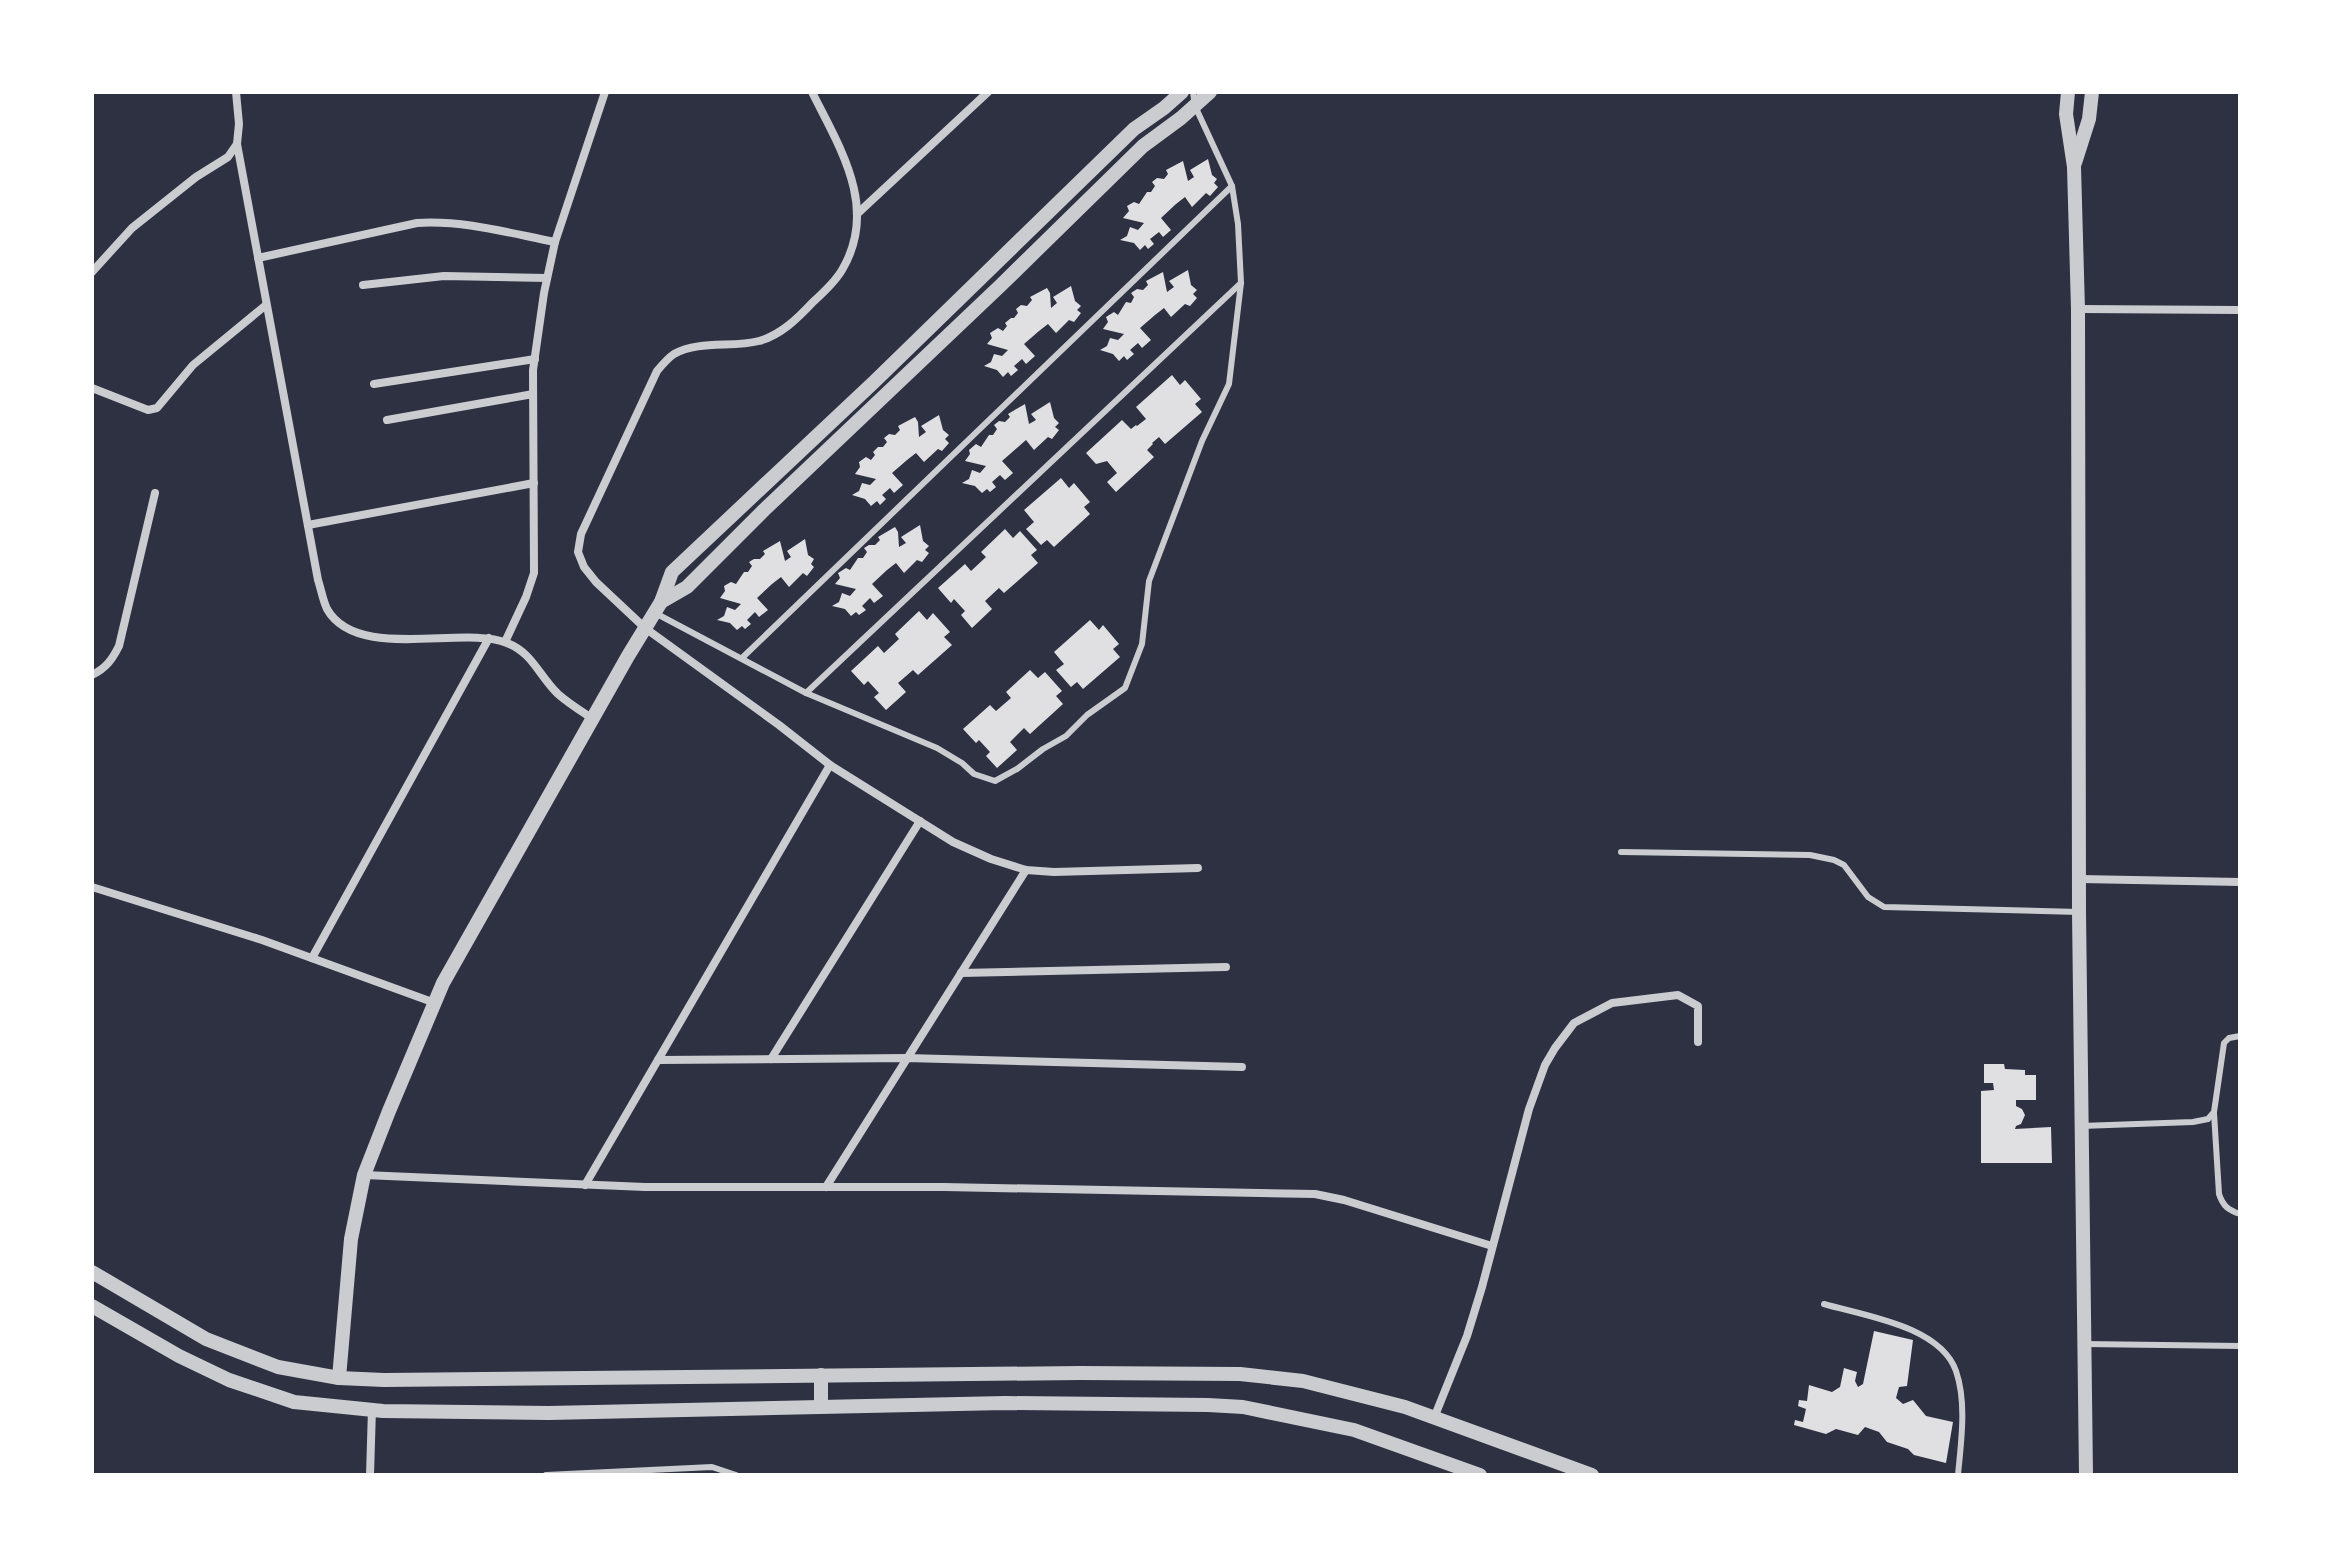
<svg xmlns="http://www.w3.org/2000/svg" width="2332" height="1567" font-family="Jost,sans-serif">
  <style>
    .building { fill: #e0e0e3 }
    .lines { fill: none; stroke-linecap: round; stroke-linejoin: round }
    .service { stroke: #caccd0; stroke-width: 6 }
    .minor { stroke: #caccd0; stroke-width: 8 }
    .tertiary { stroke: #caccd0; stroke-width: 14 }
  </style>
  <rect width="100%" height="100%" fill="#2d3142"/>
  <g class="building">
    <path d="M1208 159 1212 175 1217 179 1214 183 1218 187 1210 196 1206 193 1192 207 1185 197 1176 204 1161 218 1171 230 1163 237 1159 232 1150 239 1154 244 1148 249 1145 245 1140 250 1134 243 1120 240 1127 236 1130 227 1138 230 1144 223 1123 218 1129 211 1127 206 1134 202 1139 204 1147 192H1151L1155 186 1152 182 1157 178 1164 179 1168 174 1166 170 1183 161 1188 181 1194 177 1190 170Z"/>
    <path d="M1188 270 1191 285 1197 290 1193 294 1197 298 1190 306 1185 304 1171 317 1164 308 1155 315 1140 328 1151 340 1142 348 1138 343 1130 350 1134 354 1127 360 1124 356 1119 361 1113 354 1100 350 1107 346 1110 338 1118 340 1124 334 1103 329 1108 322 1106 317 1114 312 1118 315 1126 302 1131 303 1134 297 1131 293 1137 289 1143 290 1148 285 1146 281 1163 272 1167 292 1174 287 1169 281Z"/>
    <path d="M1071 286 1075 301 1081 306 1077 310 1081 313 1074 322 1069 320 1056 333 1048 324 1039 331 1024 344 1035 356 1026 364 1022 359 1014 366 1018 370 1011 376 1008 372 1003 377 997 370 984 366 991 362 994 354 1002 356 1008 350 987 344 992 338 990 333 998 328 1003 331 1007 326 1005 323 1011 318H1014L1018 313 1016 309 1021 305 1027 306 1032 300 1030 297 1047 288 1050 293 1051 308 1057 303 1053 297Z"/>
    <path d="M1172 375 1180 385 1185 380 1201 399 1195 404 1202 412 1165 444 1159 437 1152 443 1153 444 1147 450 1154 457 1116 492 1107 482 1117 473 1107 461 1096 464 1086 453 1122 420 1131 429 1136 425 1137 426 1146 419 1136 407Z"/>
    <path d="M1050 402 1054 418 1059 423 1055 427 1059 430 1052 439 1048 437 1034 450 1026 440 1002 461 1013 473 1005 480 1000 475 992 482 996 487 990 492 987 489 982 493 975 486 962 483 969 479 972 470 980 473 986 466 965 461 970 454 969 450 976 444 981 447 989 435H993L997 429 994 425 999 421 1005 422 1010 417 1008 414 1025 404 1029 424 1036 420 1031 414Z"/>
    <path d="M939 415 943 430 949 435 945 439 949 443 942 451 938 449 924 462 916 453 907 460 892 473 903 485 894 493 890 488 882 495 886 499 880 505 877 501 871 506 865 499 852 495 859 491 862 483 870 485 876 479 855 474 860 467 859 462 866 457 871 460 875 455 873 452 878 447H883L887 442 884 438 889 434 895 435 900 430 898 426 915 417 918 422 919 437 926 432 921 426Z"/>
    <path d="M1061 478 1069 488 1074 483 1090 502 1084 507 1090 514 1054 547 1047 540 1041 545 1026 529 1034 522 1024 510Z"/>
    <path d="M920 525 923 541 929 546 925 550 929 553 922 562 917 560 904 573 896 563 887 570 872 584 883 596 874 603 870 598 862 606 866 610 859 615 856 612 851 616 845 609 832 606 839 602 842 593 850 596 856 589 835 584 840 578 838 573 846 568 850 570 858 558H863L867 552 864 548 869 545H875L880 540 878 537 895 527 898 532 899 547 906 543 901 537Z"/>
    <path d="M1005 529 1013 538 1020 531 1037 550 1031 555 1038 563 1004 593 999 588 985 601 992 609 972 628 961 615 965 611 954 599 951 603 938 588 965 564 971 571 986 557 981 552Z"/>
    <path d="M805 539 808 555 814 559 811 564 814 567 807 576 803 573 789 587 781 577 772 584 757 598 768 610 759 617 755 612 747 620 751 624 745 629 742 626 737 630 730 623 717 620 724 616 727 607 735 610 741 604 720 598 725 591 724 586 731 582 736 584 744 572H748L752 566 749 562 754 559H760L765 554 763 551 780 541 785 561 791 557 787 551Z"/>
    <path d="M919 611 927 620 933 613 950 632 944 637 952 645 918 675 913 670 898 683 906 692 886 710 874 697 879 693 868 681 864 685 851 671 878 646 884 653 899 639 895 634Z"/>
    <path d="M1090 620 1099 630 1103 625 1119 644 1113 649 1120 657 1083 689 1077 682 1071 687 1056 670 1064 664 1054 652Z"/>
    <path d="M1030 670 1038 678 1045 672 1062 691 1056 696 1063 704 1030 734 1024 728 1010 742 1017 750 997 768 986 756 990 752 979 740 976 743 963 729 990 705 996 711 1011 698 1006 692Z"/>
    <path d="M1984 1064H2004L2005 1069 2025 1070V1075H2036V1100H2016V1106L2022 1109 2025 1115 2021 1124 2016 1126 2015 1129 2051 1127 2052 1163H1981V1091L1994 1090 1993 1083H1984Z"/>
    <path d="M1874 1331 1913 1340 1907 1386 1899 1387 1896 1398 1903 1404 1913 1400 1926 1416 1953 1422 1946 1463 1914 1455 1908 1449 1887 1442 1879 1432 1865 1427 1858 1435 1836 1429 1826 1434 1794 1425 1795 1420 1803 1422 1806 1409 1798 1406 1799 1400 1807 1401 1809 1385 1832 1392 1840 1387 1844 1368 1857 1372 1855 1381 1858 1387 1863 1384Z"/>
  </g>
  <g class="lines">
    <g class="service">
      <path d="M657 614 806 693 937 748 962 763 974 774 995 781 1017 769 1043 749 1066 736 1087 715 1125 688 1142 644 1149 581 1202 441 1229 384 1241 283 1238 224 1232 186 1195 106 1193 92"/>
      <path d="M742 658 1232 186"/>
      <path d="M806 693 1241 283"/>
      <path d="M1621 852 1810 855 1834 860 1844 865 1868 897 1884 907 2079 912"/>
      <path d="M2214 1113 2219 1194C2223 1206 2228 1210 2240 1214"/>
      <path d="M2081 1126 2193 1122 2208 1119 2214 1112 2224 1043 2229 1038 2240 1036"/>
      <path d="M1824 1304C1865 1316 1940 1326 1956 1371 1967 1403 1961 1442 1958 1475"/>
      <path d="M2084 1344 2240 1346"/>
      <path d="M546 1475 712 1467 736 1475"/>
    </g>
    <g class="minor">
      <path d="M812 92C840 148 879 208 842 270 835 282 823 293 813 302 798 318 781 335 759 341 732 348 699 340 674 354 668 358 662 365 657 371L581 534 578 552 584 567 596 582 645 628 779 725 830 765 953 842 991 859 1026 870 1054 872 1198 868"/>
      <path d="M237 144 318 580C321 589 323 601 327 609 357 662 463 625 507 643 533 653 539 676 558 694 568 703 581 711 593 719"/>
      <path d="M857 214 988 92"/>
      <path d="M258 258 417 223C463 220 509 233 555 242"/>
      <path d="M92 272 132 228 196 177 228 157 237 144 239 124 236 92"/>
      <path d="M363 285 444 276 547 278"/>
      <path d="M2078 309 2240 310"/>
      <path d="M374 384 535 359"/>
      <path d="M92 388 148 410 157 408 193 365 266 305"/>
      <path d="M387 420 533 394"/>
      <path d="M308 525 534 483"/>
      <path d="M505 642 526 597 534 573 533 370 544 293 555 242 605 92"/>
      <path d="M92 675C106 668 112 660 119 646L155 493"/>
      <path d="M2080 879 2240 882"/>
      <path d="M92 887 262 940 435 1003"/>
      <path d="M312 958 489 638"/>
      <path d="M961 973 1226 967"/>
      <path d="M771 1059 920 821"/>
      <path d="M658 1060 907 1058 1242 1067"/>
      <path d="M364 1175 645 1187H944L1315 1194 1344 1200 1492 1246"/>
      <path d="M585 1185 830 765"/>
      <path d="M826 1187 1026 870"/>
      <path d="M1434 1418 1467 1336 1482 1287 1529 1109 1545 1065 1555 1048 1574 1023 1612 1003 1678 995 1698 1006V1042"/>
      <path d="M370 1475 372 1409"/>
    </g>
    <g class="tertiary">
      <path d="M2068 92 2066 114 2074 167 2078 309 2079 912 2086 1475"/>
      <path d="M2075 163 2089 119 2092 92"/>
      <path d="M661 602 687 587 764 510 1000 286 1143 146 1181 118 1210 92"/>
      <path d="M92 1272 206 1339 278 1367 339 1378 384 1380 1080 1373 1240 1374 1303 1381 1405 1407 1592 1475"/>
      <path d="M92 1306 179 1356 229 1380 294 1402 383 1411 549 1413 1005 1403 1208 1405 1243 1407 1354 1430 1480 1475"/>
      <path d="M821 1375V1406"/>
      <path d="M339 1378 351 1239 364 1175 389 1111 443 983 628 656 661 602 672 572 874 382 1134 129 1164 108 1182 92"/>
    </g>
  </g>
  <rect width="2332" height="1567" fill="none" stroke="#ffffff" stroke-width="188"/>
</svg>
